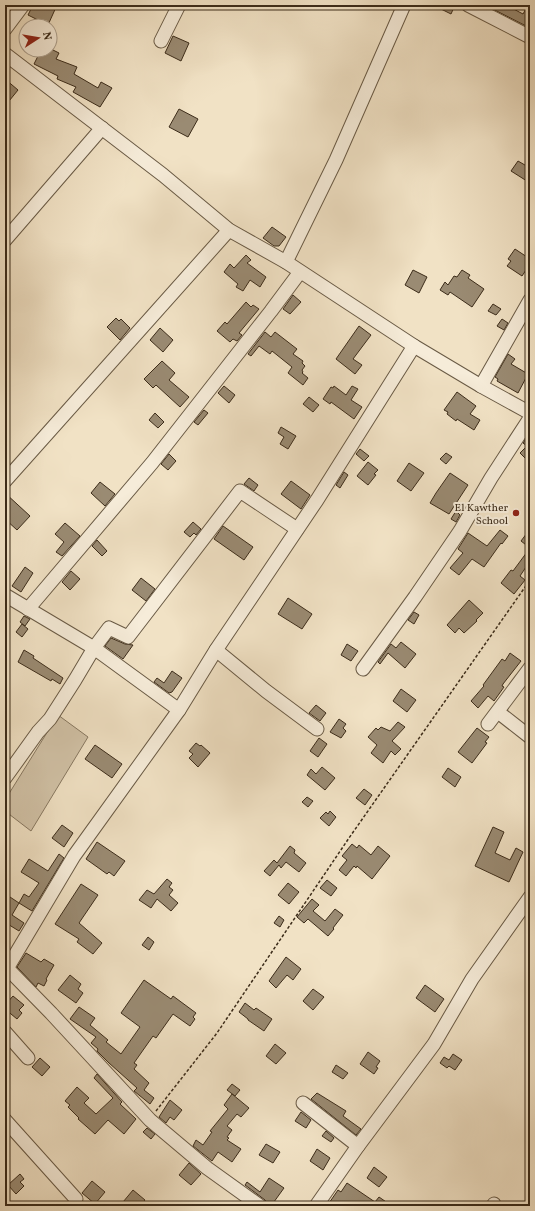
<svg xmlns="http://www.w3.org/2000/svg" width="535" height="1211" font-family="Vollkorn,serif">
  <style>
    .green { fill: #d2c3a8; stroke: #877861 }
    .building { fill: #9a8b73; stroke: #3c2c1a }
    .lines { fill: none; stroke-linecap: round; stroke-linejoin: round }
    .minor-casing { stroke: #695a45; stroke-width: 15 }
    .path { stroke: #3c2c1a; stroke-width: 1.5; stroke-dasharray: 3 2; stroke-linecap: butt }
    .minor { stroke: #f6ecd9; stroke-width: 13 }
    .poi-dot { fill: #8f2418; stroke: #f6ecd9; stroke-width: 1.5 }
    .labels { text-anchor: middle; stroke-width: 4; stroke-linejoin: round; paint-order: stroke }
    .poi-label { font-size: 11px; fill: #3c2c1a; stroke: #f6ecd9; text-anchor: end }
  </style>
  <rect width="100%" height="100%" fill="#f1e2c5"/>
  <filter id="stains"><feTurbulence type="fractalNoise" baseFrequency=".005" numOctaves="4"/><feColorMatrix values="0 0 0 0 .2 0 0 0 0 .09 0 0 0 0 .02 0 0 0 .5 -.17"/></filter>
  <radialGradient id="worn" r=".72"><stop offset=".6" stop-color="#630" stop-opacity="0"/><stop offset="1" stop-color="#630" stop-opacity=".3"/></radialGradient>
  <path class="green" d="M58 715 88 737 31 831 5 811V800Z"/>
  <g class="building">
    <path d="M33 5H57L48 25 28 15Z"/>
    <path d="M433 5H455L451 14Z"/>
    <path d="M485 5H506L523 14 528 5H530V28Z"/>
    <path d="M173 36 189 43 181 61 165 53Z"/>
    <path d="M41 50H53L59 53 56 59 77 67 74 74 98 88 101 82 112 88 100 107 73 92 76 87 57 79 58 76 34 64Z"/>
    <path d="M5 79 18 90 5 106Z"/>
    <path d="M179 109 198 119 188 137 169 127Z"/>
    <path d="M518 161 530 168V183L511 171Z"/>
    <path d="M272 227 286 237 279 246H274L263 238Z"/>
    <path d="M515 249 530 259V264L522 276 507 266 511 261 508 259Z"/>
    <path d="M246 255 251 260 247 263 266 277 260 287 250 280 243 291 236 287 238 284 224 272 230 264 234 268Z"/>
    <path d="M413 270 427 277 419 293 405 285Z"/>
    <path d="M462 270 470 275 468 278 484 289 472 307 450 292 448 295 440 290 445 282 448 285 454 276 457 277Z"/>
    <path d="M293 295 301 302 290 314 283 309Z"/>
    <path d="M246 302 251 307 253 305 259 309 239 333 242 335 237 341 233 339 230 342 217 331 225 322 227 324Z"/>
    <path d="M493 304 501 309 496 315 488 311Z"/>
    <path d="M116 318 119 321 121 319 130 328 120 340 107 327Z"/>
    <path d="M502 319 508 323 504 330 497 326Z"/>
    <path d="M359 326 371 335 353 359 362 365 355 374 336 359Z"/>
    <path d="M160 328 173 340 163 352 150 340Z"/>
    <path d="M265 332 271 337 275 332 297 349 293 354 303 361 302 363 305 366 302 370 303 372 302 373 308 378 303 385 288 373 292 367 272 351 270 354 259 346 251 356 248 354Z"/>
    <path d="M508 354 515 359 511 364 528 374 518 393 497 381 498 379 495 377Z"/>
    <path d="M162 361 175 373 169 380 189 397 180 407 156 385 153 388 144 379Z"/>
    <path d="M224 386 235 395 229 403 218 393Z"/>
    <path d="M334 386 346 395 352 386 358 389 351 400 362 407 354 419 331 402 330 404 323 399 331 387 333 388Z"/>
    <path d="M457 392 476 406 470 414 480 420 474 430 457 419 456 421 447 414 448 412 444 410Z"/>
    <path d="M309 397 319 405 313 412 303 404Z"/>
    <path d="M204 410 208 413 198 425 194 422Z"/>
    <path d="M155 413 164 422 158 428 149 420Z"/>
    <path d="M281 427 296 436 288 449 280 444 284 437 278 433Z"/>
    <path d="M530 433V463L520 453 527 446 523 443Z"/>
    <path d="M360 449 369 456 364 461 356 454Z"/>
    <path d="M446 453 452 457 446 464 440 459Z"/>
    <path d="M169 454 176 461 168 470 161 464Z"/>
    <path d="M368 462 378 470 374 474 376 475 368 485 357 476Z"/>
    <path d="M409 463 424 473 411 491 397 481Z"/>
    <path d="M344 472 348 475 340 488 336 485Z"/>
    <path d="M450 473 468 485 449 514 430 503 436 493Z"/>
    <path d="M249 478 258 485 254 491 244 484Z"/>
    <path d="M291 481 310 495 301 509 281 494Z"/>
    <path d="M100 482 115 494 105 506 91 493Z"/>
    <path d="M5 493 30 516 17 530 5 519Z"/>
    <path d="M456 511 460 515 456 522 451 519Z"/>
    <path d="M193 522 201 529 196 535 194 533 190 537 184 532Z"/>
    <path d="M65 523 80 536 62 556 56 552 64 542 55 534Z"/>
    <path d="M223 526 253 547 244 560 214 539Z"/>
    <path d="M530 529V561L520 576 525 580 514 594 501 583 511 570 513 571 530 548 521 541Z"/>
    <path d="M500 530 508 536 502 544 501 543 484 567 472 559 459 575 450 568 463 553 458 549 468 533 487 546Z"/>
    <path d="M97 540 107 551 102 556 92 546Z"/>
    <path d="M25 567 33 573 21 592 12 586Z"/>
    <path d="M71 571 80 579 70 590 62 582Z"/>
    <path d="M141 578 155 589 146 601 132 590Z"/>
    <path d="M288 598 312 614 302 629 278 614Z"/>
    <path d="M469 600 483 613 476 620 477 621 464 633 459 628 455 633 447 625Z"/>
    <path d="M414 612 419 615 414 624 408 620Z"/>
    <path d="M24 616 30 619 25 626 20 622Z"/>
    <path d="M22 624 28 629 22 637 16 632Z"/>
    <path d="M111 638 125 644 133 645 123 659 105 646Z"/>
    <path d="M401 642 416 654 405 668 388 653 380 664 378 662 391 644 396 648Z"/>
    <path d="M347 644 358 651 351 661 341 655Z"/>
    <path d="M24 650 34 656 33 658 63 678 60 684 52 679 51 681 18 662Z"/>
    <path d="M510 653 521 661 503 684 502 686 504 687 494 701 488 696 478 708 471 701 484 686 483 685 502 659 505 661Z"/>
    <path d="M172 671 182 678 172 692 169 693 154 682 157 678 164 683Z"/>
    <path d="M401 689 416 700 407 712 393 701Z"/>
    <path d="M316 705 326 713 320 721 309 713Z"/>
    <path d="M339 719 346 724 343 728 346 731 341 738 330 732Z"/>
    <path d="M398 722 405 727 392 741 401 749 395 755 391 751 383 763 371 753 377 745 368 737 376 728 378 730 381 727 390 731Z"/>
    <path d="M477 728 489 737 485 742 487 743 472 763 458 752Z"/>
    <path d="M319 738 327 744 318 757 310 751Z"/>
    <path d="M196 743 200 746 201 745 210 753 198 767 189 758 193 754 189 751Z"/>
    <path d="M95 745 122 764 112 778 85 759Z"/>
    <path d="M322 767 335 778 325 790 307 775 311 769 316 774Z"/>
    <path d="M448 768 461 777 455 787 442 777Z"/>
    <path d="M364 789 372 795 365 805 356 798Z"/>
    <path d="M307 797 313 801 308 807 302 802Z"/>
    <path d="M330 811 336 817 329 826 320 818 326 812 328 814Z"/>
    <path d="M62 825 73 833 64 847 52 838Z"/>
    <path d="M493 827 504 832 495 853 510 860 516 848 523 852 509 882 475 866Z"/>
    <path d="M97 842 125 861 114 876 109 872 107 874 86 859Z"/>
    <path d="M352 844 357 848 359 845 371 855 378 846 390 856 372 879 357 866 356 868 354 866 346 876 339 870 347 860 342 856Z"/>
    <path d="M290 846 295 850 294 853 306 863 299 872 286 862 281 868 279 865 270 876 264 871 274 860 277 863Z"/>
    <path d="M59 854 64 858 32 911 19 903 12 915 24 923 19 931 6 923 5 925V905L10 897 19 903 24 894 29 897 39 883 21 872 29 859 48 871Z"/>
    <path d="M167 879 172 883 169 887 173 890 169 895 178 903 171 911 157 899 151 908 139 900 147 890 154 894Z"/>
    <path d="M327 880 337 888 331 896 320 888Z"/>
    <path d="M288 883 299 892 289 904 278 895Z"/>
    <path d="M81 884 98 895 79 923 102 943 93 954 77 942 79 939 55 924Z"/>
    <path d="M312 899 319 905 313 911 325 921 335 909 343 915 333 928 334 929 328 936 308 919 304 923 297 917Z"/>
    <path d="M279 916 284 920 280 927 274 923Z"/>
    <path d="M148 937 154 942 149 950 142 945Z"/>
    <path d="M26 953 41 962 44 959 54 965 46 979 47 980 44 986 38 983 36 987 17 967Z"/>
    <path d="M286 957 301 969 293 980 287 975 276 988 269 981Z"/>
    <path d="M70 975 81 984 78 989 83 993 76 1003 58 990Z"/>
    <path d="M144 980 171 999 173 996 196 1013 193 1017 195 1019 190 1026 173 1014 156 1038 153 1036 134 1063 137 1065 134 1069 149 1083 144 1090 154 1098 150 1104 134 1091 137 1088 109 1063 97 1051 98 1049 91 1043 96 1037 70 1019 79 1007 95 1018 90 1025 108 1040 106 1042 121 1054 140 1027 121 1013Z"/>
    <path d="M425 985 444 999 435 1012 416 998Z"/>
    <path d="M313 989 324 997 313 1010 303 1001Z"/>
    <path d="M13 996 24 1005 19 1010 22 1013 17 1019 5 1009V1005Z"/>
    <path d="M245 1003 254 1010 256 1008 272 1019 264 1031 248 1020V1019L239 1012Z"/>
    <path d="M275 1044 286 1053 276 1064 266 1056Z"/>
    <path d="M368 1052 380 1061 376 1067 378 1068 374 1074 360 1064Z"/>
    <path d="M453 1054 462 1060 455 1070 449 1066 447 1068 440 1063 444 1057 449 1060Z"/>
    <path d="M40 1058 50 1067 42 1076 32 1067Z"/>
    <path d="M336 1065 348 1073 343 1079 332 1072Z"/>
    <path d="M97 1074 122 1102 120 1104 136 1119 124 1134 108 1120 95 1134 78 1119 79 1118 68 1107 70 1105 65 1101 77 1087 89 1098 84 1103 96 1114 113 1098 94 1078Z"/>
    <path d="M232 1084 240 1090 235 1096 227 1090Z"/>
    <path d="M317 1093 346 1111 343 1116 361 1129 356 1135 311 1099Z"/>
    <path d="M232 1094 249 1108 241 1117 237 1114 227 1126 232 1130 227 1137 229 1138 227 1140 241 1149 232 1162 218 1152 212 1161 193 1146 196 1140 203 1145 212 1132 210 1131 228 1109 224 1105Z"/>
    <path d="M170 1100 182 1110 174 1120 170 1117 166 1123 159 1117Z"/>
    <path d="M301 1112 311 1120 306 1128 295 1121Z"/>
    <path d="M147 1128 155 1134 151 1139 143 1132Z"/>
    <path d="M326 1131 334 1138 331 1142 322 1136Z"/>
    <path d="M266 1144 280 1152 273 1163 259 1155Z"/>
    <path d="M317 1149 330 1158 323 1170 310 1161Z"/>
    <path d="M189 1163 201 1174 191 1185 179 1175Z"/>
    <path d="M374 1167 387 1177 379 1187 367 1178Z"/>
    <path d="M20 1174 24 1179 20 1182 24 1186 16 1194 8 1185Z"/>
    <path d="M269 1178 284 1188 271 1206H268L265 1200 245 1185 247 1182 260 1192Z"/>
    <path d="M92 1181 105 1192 95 1204 82 1193Z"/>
    <path d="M347 1183 375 1202 379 1197 392 1206H327L338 1190 341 1192Z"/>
    <path d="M133 1190 145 1200 140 1206H128L123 1202Z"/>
  </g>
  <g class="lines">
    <defs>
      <g id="minor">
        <path d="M468 5 530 37"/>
        <path d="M5 29 23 5"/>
        <path d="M161 41 179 5"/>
        <path d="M5 54 163 175 229 230 286 262 414 346 481 386 530 413"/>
        <path d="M5 240 102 128"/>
        <path d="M286 262 336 160 404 5"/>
        <path d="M481 386 530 300"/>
        <path d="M5 481 229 230"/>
        <path d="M5 595 94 648 179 710"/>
        <path d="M28 609 152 463 271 311 300 272"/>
        <path d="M216 650 266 691 317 729"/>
        <path d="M363 669 415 597 460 531 491 478 530 418"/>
        <path d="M498 712 530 737"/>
        <path d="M488 724 530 668"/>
        <path d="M5 778 38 732 50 719 75 680 94 648 109 628 128 637 240 491 297 529"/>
        <path d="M7 968 51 1013 150 1120 207 1168 260 1206"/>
        <path d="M5 972 74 856 179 710 216 650 317 500 414 346"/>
        <path d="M5 1032 28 1058"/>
        <path d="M303 1103 358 1146"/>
        <path d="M5 1120 76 1199"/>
        <path d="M316 1206 358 1146 434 1044 472 979 530 897"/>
        <path d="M493 1206 494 1204"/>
      </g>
    </defs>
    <use href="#minor" class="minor-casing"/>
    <path class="path" d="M156 1111 217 1033 349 838 530 580"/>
    <use href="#minor" class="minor"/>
  </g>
  <circle class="poi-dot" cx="516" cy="513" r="4"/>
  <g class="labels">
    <g class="poi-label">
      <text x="508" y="511">El Kawther<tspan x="508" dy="13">School</tspan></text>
    </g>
  </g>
  <rect width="535" height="1211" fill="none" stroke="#f1e2c5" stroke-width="20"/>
  <rect x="6" y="6" width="523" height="1199" fill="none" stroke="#3c2c1a" stroke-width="2"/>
  <rect x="10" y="10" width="515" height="1191" fill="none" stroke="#3c2c1a"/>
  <g transform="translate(38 38) rotate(78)"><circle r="19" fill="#f6ecd9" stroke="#ac9f8d"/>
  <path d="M0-3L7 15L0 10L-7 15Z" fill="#8f2418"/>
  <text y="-6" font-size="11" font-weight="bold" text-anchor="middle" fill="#3c2c1a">N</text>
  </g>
  <rect width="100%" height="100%" filter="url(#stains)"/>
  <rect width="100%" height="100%" fill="url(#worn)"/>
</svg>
